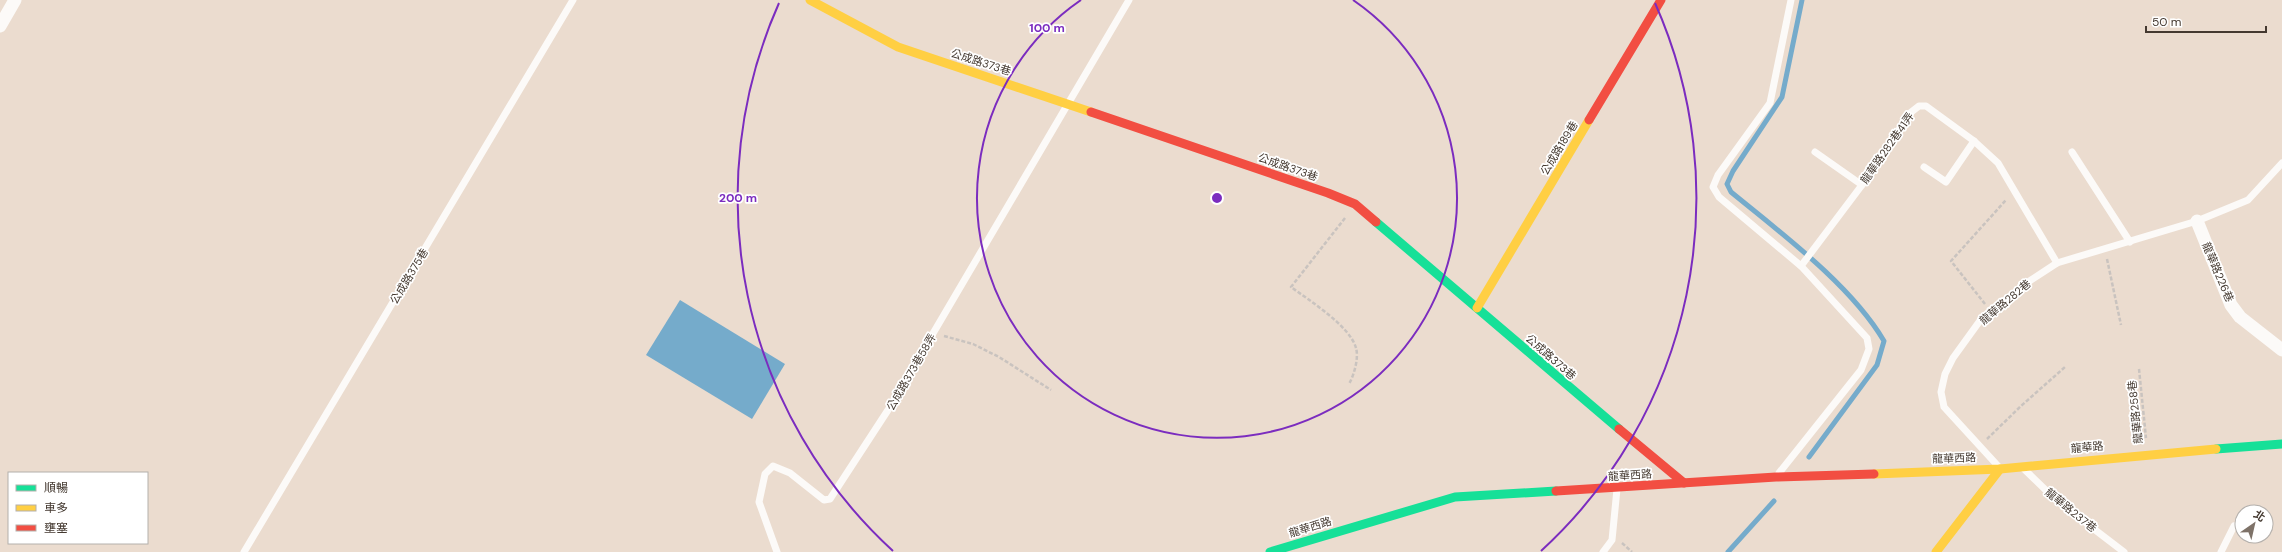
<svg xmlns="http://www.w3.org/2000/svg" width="2282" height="552" font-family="'DM Sans','Noto Sans TC',sans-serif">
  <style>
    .water { fill: #75abcb }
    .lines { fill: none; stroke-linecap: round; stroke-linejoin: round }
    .stream { stroke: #75abcb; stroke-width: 5 }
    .path { stroke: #c9c3bf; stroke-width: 2.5; stroke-dasharray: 4 2; stroke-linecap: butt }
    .lane { stroke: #fcfaf8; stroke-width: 7 }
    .street { stroke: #fcfaf8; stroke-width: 13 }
    .fast { stroke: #16e098; stroke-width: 9 }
    .slow { stroke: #ffcf43; stroke-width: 9 }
    .jam { stroke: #f24e42; stroke-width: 9 }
    .ring { fill: none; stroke: #7b2cbf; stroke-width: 2 }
    .labels { text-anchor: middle; stroke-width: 3.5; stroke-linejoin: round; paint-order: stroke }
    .street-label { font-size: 11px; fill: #443930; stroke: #fff }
    .centre { fill: #7b2cbf; stroke: #fff; stroke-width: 2 }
    .ring-label { font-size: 12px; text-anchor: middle; font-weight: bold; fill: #7b2cbf; stroke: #fff; stroke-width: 3.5; stroke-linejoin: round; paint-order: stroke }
  </style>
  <rect width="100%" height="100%" fill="#ebdccf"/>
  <path class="water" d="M680 300 785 364 752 419 646 355Z"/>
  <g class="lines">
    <g class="stream">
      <path d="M1802 0 1782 97 1733 171 1727 184 1731 192C1781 233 1851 285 1884 341L1877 365 1809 457"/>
      <path d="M1728 552 1774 501"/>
    </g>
    <g class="path">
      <path d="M1345 218 1291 287C1310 301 1350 326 1356 348 1359 358 1354 375 1349 384"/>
      <path d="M2107 259 2121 325"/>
      <path d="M1985 304 1951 261 2006 200"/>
      <path d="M944 336 973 344 999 357 1051 390"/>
      <path d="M2139 369 2146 438"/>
      <path d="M1987 439 2021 406 2065 367"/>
      <path d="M1622 543 1632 552"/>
    </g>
    <g class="lane">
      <path d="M1815 152 1862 185"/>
      <path d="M2072 152 2130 242"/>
      <path d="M1924 167 1946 182 1974 141"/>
      <path d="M1801 266 1862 185 1910 113 1919 106H1926L1974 141 1998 163 2057 263"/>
      <path d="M1998 466 1944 407 1941 392 1945 374 1953 358 1979 322 2028 282 2057 263 2197 221 2248 200 2282 163"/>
      <path d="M2024 469 2056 500 2124 552"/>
      <path d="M1779 473 1861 370 1869 349 1867 338 1801 266 1719 197 1713 187 1718 175 1770 103 1791 0"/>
      <path d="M244 552 573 0"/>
      <path d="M777 552 759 502 765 474 773 466 790 473 824 500 830 499 888 410 1129 0"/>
      <path d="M1603 552 1612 540 1617 489"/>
      <path d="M2221 552 2234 526"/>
    </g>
    <g class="street">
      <path d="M0 26 15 0"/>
      <path d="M2197 221 2231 305 2240 317 2282 350"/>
    </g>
    <g class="fast">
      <path d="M1376 222 1619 429"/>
      <path d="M2216 449 2282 444"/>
      <path d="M1270 552 1455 497 1556 491"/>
    </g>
    <g class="slow">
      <path d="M810 0 898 47 1091 112"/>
      <path d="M1477 308 1589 120"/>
      <path d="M1874 474 2000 469 2216 449"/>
      <path d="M1936 552 2000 469"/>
    </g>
    <g class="jam">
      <path d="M1091 112 1328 193 1355 204 1376 222"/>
      <path d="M1589 120 1661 0"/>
      <path d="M1619 429 1684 483"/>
      <path d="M1556 491 1776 477 1874 474"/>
    </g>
  </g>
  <g class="ring">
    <path d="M1353 0A240 240 0 1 1 1081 0"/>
    <path d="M893 551A479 479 0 0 1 779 3M1655 3A479 479 0 0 1 1541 551"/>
  </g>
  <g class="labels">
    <g class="street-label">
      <text transform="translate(981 62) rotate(18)" y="4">公成路373巷</text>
      <text transform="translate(1559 148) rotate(-59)" y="4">公成路189巷</text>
      <text transform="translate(1887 148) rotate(-55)" y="4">龍華路282巷41弄</text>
      <text transform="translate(1288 167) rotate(19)" y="4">公成路373巷</text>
      <text transform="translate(2218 272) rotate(67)" y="4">龍華路226巷</text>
      <text transform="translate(409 276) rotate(-59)" y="4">公成路375巷</text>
      <text transform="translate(2005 302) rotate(-40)" y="4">龍華路282巷</text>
      <text transform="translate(1551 357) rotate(41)" y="4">公成路373巷</text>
      <text transform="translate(911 372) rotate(-60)" y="4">公成路373巷58弄</text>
      <text transform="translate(2135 412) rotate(-96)" y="4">龍華路258巷</text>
      <text transform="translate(2087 447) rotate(-5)" y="4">龍華路</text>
      <text transform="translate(1954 458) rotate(-2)" y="4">龍華西路</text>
      <text transform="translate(1630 475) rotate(-4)" y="4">龍華西路</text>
      <text transform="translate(2071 510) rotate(39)" y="4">龍華路237巷</text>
      <text transform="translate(1310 527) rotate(-17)" y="4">龍華西路</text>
    </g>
  </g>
  <circle cx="1217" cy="198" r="6" class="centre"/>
  <g class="ring-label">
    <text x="1047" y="32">100 m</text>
    <text x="738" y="202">200 m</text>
  </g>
  <rect x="8" y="472" width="140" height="72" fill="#ffffff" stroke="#b4b0ac"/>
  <rect x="16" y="485" width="20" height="6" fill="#16e098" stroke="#b4b0ac"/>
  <text x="44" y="492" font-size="12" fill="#443930">順暢</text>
  <rect x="16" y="505" width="20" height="6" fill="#ffcf43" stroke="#b4b0ac"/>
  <text x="44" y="512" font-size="12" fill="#443930">車多</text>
  <rect x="16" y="525" width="20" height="6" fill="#f24e42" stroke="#b4b0ac"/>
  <text x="44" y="532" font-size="12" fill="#443930">壅塞</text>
  <g transform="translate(2254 524) rotate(34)"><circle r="19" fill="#ffffff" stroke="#b4b0ac"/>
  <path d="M0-3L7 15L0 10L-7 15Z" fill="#7e7268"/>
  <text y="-6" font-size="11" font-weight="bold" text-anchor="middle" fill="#443930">北</text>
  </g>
  <path d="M2146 26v6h120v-6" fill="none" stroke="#443930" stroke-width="2"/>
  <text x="2152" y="26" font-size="12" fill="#443930" stroke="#ffffff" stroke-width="3" paint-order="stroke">50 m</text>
</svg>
